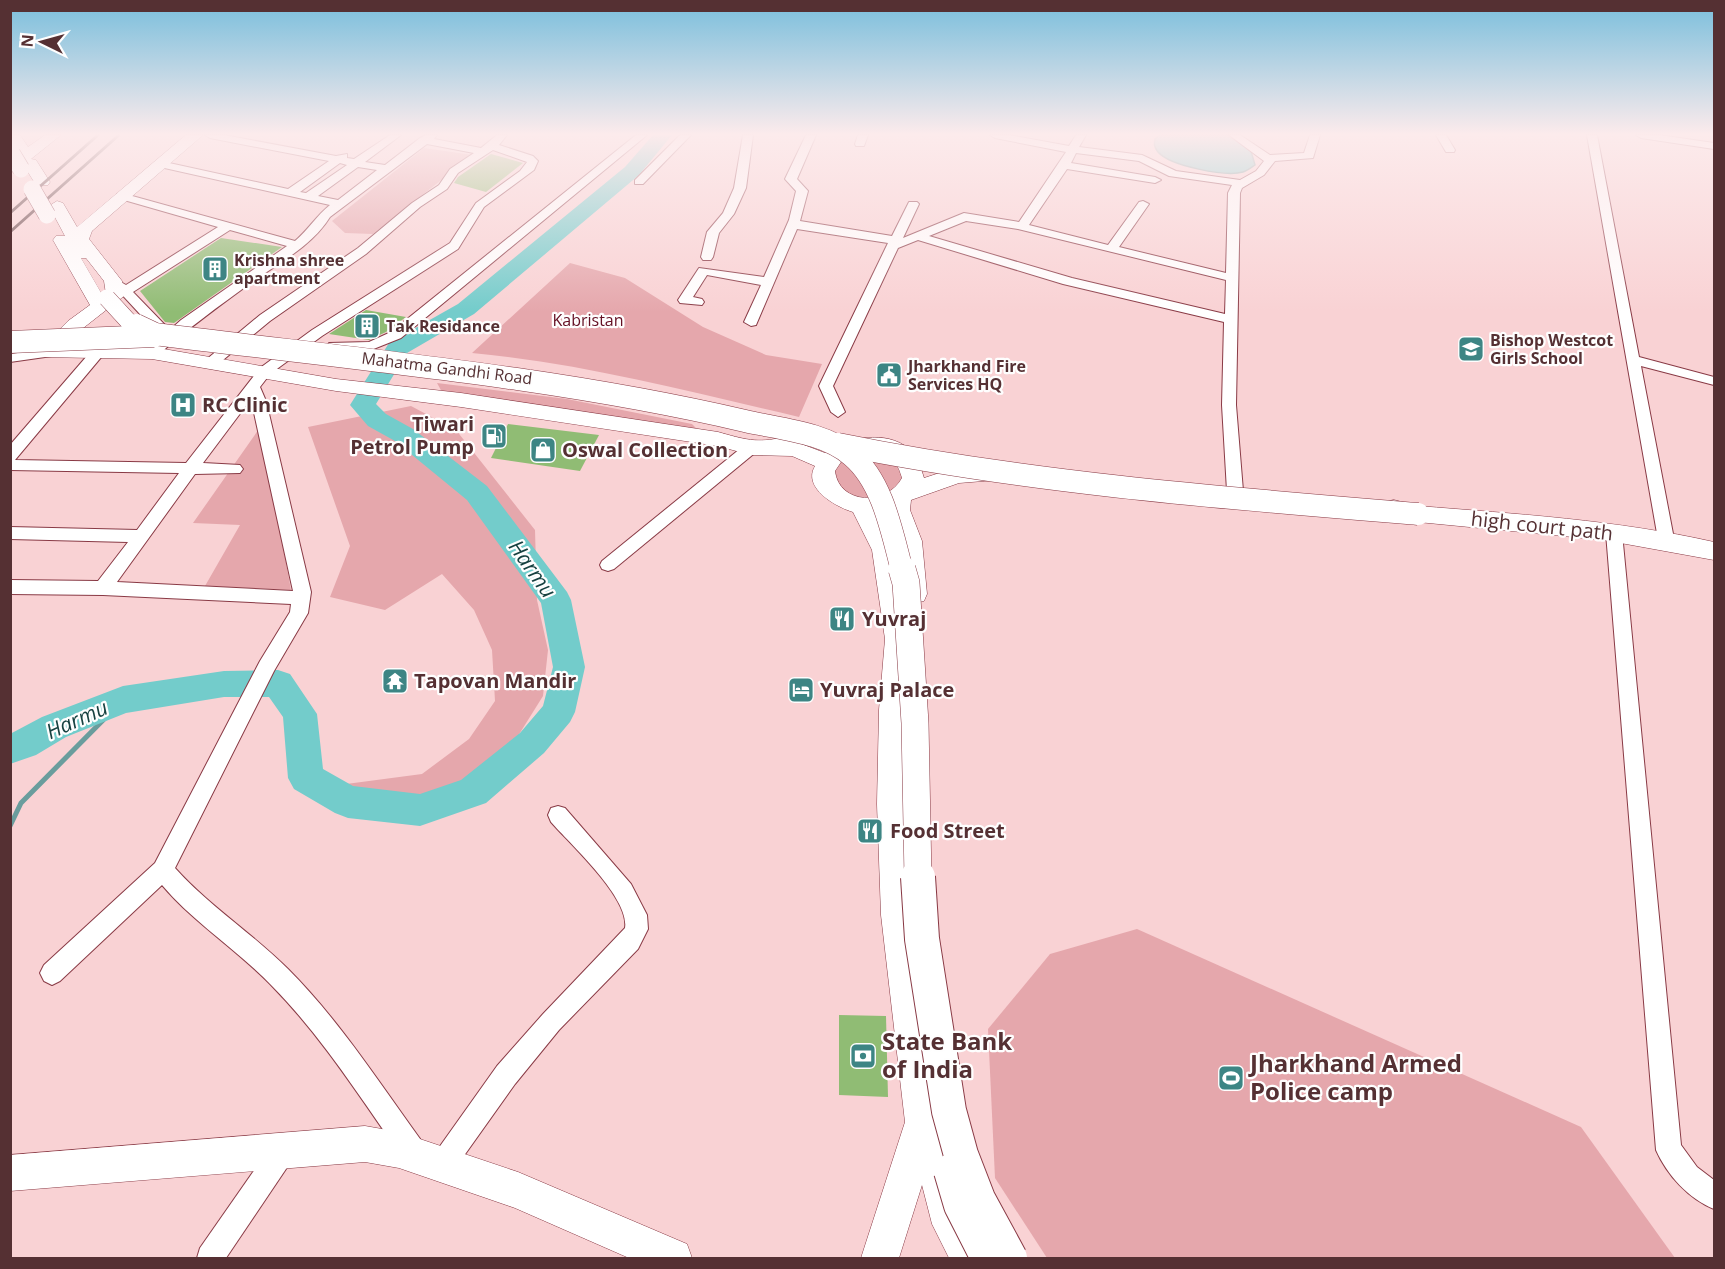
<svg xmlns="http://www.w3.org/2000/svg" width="1725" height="1269" font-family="'Open Sans',sans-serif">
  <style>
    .green { fill: #e5a7ac }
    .water { fill: #73cccb; stroke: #6a9d9d; stroke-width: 1.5 }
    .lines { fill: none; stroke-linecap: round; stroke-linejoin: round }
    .stream { stroke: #6a9d9d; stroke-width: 5 }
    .river { fill: #73cccb; fill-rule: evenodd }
    .building { fill: #90bc74 }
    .street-casing { stroke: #893a45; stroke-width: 2 }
    .secondary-casing { stroke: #893a45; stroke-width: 1 }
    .street { fill: #fff; fill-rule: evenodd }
    .secondary { fill: #fff; fill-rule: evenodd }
    .rail { stroke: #654043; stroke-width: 3 }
    .secondary-bridge-far3-casing { stroke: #893a45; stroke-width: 18; stroke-linecap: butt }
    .secondary-bridge-far2-casing { stroke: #893a45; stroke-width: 23; stroke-linecap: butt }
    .secondary-bridge-far1-casing { stroke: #893a45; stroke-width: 28; stroke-linecap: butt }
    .secondary-bridge-casing { stroke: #893a45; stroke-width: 36; stroke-linecap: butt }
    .secondary-bridge-far3 { stroke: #fff; stroke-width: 17 }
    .secondary-bridge-far2 { stroke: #fff; stroke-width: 22 }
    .secondary-bridge-far1 { stroke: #fff; stroke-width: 27 }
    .secondary-bridge { stroke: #fff; stroke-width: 34 }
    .labels { text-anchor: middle; stroke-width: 4.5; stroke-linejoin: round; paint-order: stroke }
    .far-poi-label { font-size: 16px; font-weight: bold; fill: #553033; stroke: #fefefe; text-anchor: start }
    .far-park-label { font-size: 16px; fill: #640f23; stroke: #fefefe }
    .far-street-label { font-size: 16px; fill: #553033; stroke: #fefefe }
    .poi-label { font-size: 20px; font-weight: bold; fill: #553033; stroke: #fefefe; text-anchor: start }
    .street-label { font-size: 20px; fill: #553033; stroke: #fefefe }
    .water-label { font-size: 21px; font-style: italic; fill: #164140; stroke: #fefefe }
    .near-poi-label { font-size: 24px; font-weight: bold; fill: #553033; stroke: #fefefe; text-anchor: start }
  </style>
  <rect width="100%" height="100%" fill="#f9d2d4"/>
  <g class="green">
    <path d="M424 148 473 155 373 234 345 233 332 221Z"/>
    <path d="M570 263 625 278 703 327 766 355 822 364 799 417C691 392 583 363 472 353Z"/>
    <path d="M437 383 567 399 692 424 698 430 442 392Z"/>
    <path d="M411 406 456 430 535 530 537 600 548 650 543 696 518 736 478 777 432 796 394 802 353 799 331 786 422 774 469 739 495 701 492 650 474 610 442 574 385 610 330 597 350 546 308 427Z"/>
    <path d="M261 426 291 590 205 586 240 525 193 523Z"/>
    <path d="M871 448 905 472 898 489C871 497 861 503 837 486L833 468 836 462Z"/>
    <path d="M1137 929 1581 1127 1675 1258H1047L995 1178 988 1029 1050 954Z"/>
  </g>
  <path class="water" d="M1160 135H1237L1250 148 1255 165C1252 167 1247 171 1243 172 1226 177 1170 166 1158 152 1154 147 1154 144 1155 139Z"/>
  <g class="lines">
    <path class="stream" d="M10 826 21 803 123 700"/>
    <path class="river" d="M653 135H672L639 175 474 314 407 353 376 404 386 414 413 429 487 486 567 592 571 600 585 667 575 712 570 722 544 753 486 803 420 826 348 818 335 813 294 789 288 778 283 717 269 697H224L126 713 66 737 36 755 10 764V734L42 717 123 686 224 671 278 670 290 674 317 714 323 769 353 786 420 794 461 780 520 733 543 706 553 667 541 603 467 500 395 441 368 426 350 405 389 343 458 304 625 167Z"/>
  </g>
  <g class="building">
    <path d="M491 154 523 163 486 192 454 183 458 177Z"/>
    <path d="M221 238 282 247 174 323 165 322 140 291Z"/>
    <path d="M366 310 406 317 386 332 369 340 329 334Z"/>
    <path d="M508 424 599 435 580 471 491 458Z"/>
    <path d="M839 1015 886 1016 888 1097 839 1095Z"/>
  </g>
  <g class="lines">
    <defs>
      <g id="street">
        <path d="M205 135H224L336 156 347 154V158L354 159 390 135H401L365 162 385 165 420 138 426 135H437L434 139 481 148 497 135H507L499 145 533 156 538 161 534 170 484 207 458 249 322 336 270 374 260 387 266 401 311 592 308 613 274 671 175 868C209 906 252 933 288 969 340 1021 380 1084 423 1143L427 1152 423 1161 414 1165 405 1161C363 1102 324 1039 273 987 238 950 195 924 162 885L60 981 52 985 44 981 40 973 44 965 155 863 260 661 290 612 291 604 103 595 10 594V580L98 581 128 542 10 539V527L137 530 179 473 10 470V445L93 349H103L105 352 103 355 15 460 186 463 260 368 312 330 450 243 476 203 520 171 527 162 493 150 458 173 447 189 420 207 366 254 270 321 217 365 212 366 205 362 207 359 260 315 358 248 412 203 439 185 450 169 474 153 427 144 330 217C312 246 279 263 252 282 219 306 187 329 157 356L152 357 145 353 151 346 147 343 151 326 113 285 119 281 126 285 218 227 117 198V194H125L295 241C308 230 317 215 330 205L160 167 154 164 160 161 288 189 329 161 210 138ZM340 163 347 165 306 193 300 192ZM358 167 377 170 338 200 318 196ZM230 230 287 246 181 320 162 337 165 325 133 292ZM251 399 293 591 117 582 195 474 240 473 243 469 240 465 203 463Z"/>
        <path d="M636 135H647L401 338 371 350 329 349 327 346 329 343 369 342 391 332Z"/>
        <path d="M680 135H691L643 184H635V180Z"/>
        <path d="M743 135H753L746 188 734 214 719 233 713 257 711 260H703L701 257 707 232 723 213 734 188Z"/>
        <path d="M806 135H816L797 179 808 191 800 221 892 236 909 202H917L919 204 903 238 964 213 1019 222 1066 152 995 138 990 135H1009L1069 146 1076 135H1086L1079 147 1142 155 1176 171 1240 180 1256 171 1264 161 1229 135H1240L1270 155 1304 153 1310 135H1320L1313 158 1275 161 1264 175 1242 188 1240 193 1236 405 1243 491 1241 495H1229L1227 491 1222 405 1224 322 1063 284 918 240 898 248 833 386 845 412 838 417 831 412 819 386 888 243 797 229 756 325 751 326 744 322 761 285 707 275 693 297 702 299 704 302 702 305 680 303 678 300 699 268 764 277 789 220 796 191 785 179ZM1076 153 1139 161 1169 176 1232 185 1228 193 1226 273 1119 247 1149 204 1143 201 1139 202 1108 245 1029 225 1067 169 1155 183 1161 180 1155 177 1071 163ZM966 221 1018 229 1226 280 1225 314 1072 278 929 236Z"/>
        <path d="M858 135H868L864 146H856L855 144Z"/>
        <path d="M1436 135H1446L1455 150 1454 152H1446Z"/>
        <path d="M1587 135H1597L1639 357 1714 377V385L1641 366 1674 539 1672 543H1660L1658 539Z"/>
        <path d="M1636 135H1659L1714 143V149L1641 138Z"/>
        <path d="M47 349 52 350 54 353 52 356 10 362V354Z"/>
        <path d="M751 443 756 444 759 448 756 452 614 569 608 571 602 569 600 565 602 561 746 444Z"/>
        <path d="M1614 527 1620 529 1622 533 1681 1145 1697 1167 1714 1180V1209C1689 1199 1667 1175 1656 1150L1606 533 1608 529Z"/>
        <path d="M558 806 565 808 631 884 647 915 648 929 638 949 559 1030 515 1084 451 1174 442 1178 433 1174 429 1165 433 1156 497 1066 543 1014 625 928C630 898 570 844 551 822L548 815 551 808Z"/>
        <path d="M283 1138 292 1142 296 1151 292 1160 226 1258H197L200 1248 274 1142Z"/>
      </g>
      <g id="secondary">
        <path d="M10 135H20L28 147 45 135H61L31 159 36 160 50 182 48 185H36L23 164 10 168V155L14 156 20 152 16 151 10 143Z"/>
        <path d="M186 135H203L92 231 89 239 122 281 124 296 82 329 64 347H152L336 379 461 393 718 432C743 439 758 444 783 437L825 453C847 438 886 429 909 449 917 456 921 468 924 478L958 467 996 470 999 475 996 480 959 483 911 500 910 510 922 541 927 594 924 601 915 603 906 601 904 596 911 639 907 710V804L913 915 941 1122 968 1217 988 1258H949L932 1224 922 1185 899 1258H861L905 1122 881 915 877 804 879 710 885 639 872 550 853 512C836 507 802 488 815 466L792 456 751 455 718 446 461 407 336 391 152 359 40 357 37 353 40 349 68 321 90 305 53 240 56 236H65L49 206 57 201 63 203 77 227ZM81 258H86L104 281 106 294 103 296ZM861 452C885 453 895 453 902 478 887 506 839 505 835 471L841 462ZM888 512 898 541 902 587 896 550 877 514Z"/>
        <path d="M1394 500 1418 506C1517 514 1617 520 1714 542V560L1604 540 1418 522 1386 514 1383 508 1386 502Z"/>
        <path d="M365 1126 399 1132 518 1172 687 1244 692 1258H629L515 1208 399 1168 365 1162 10 1191V1155Z"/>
      </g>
    </defs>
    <use href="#street" class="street-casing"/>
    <use href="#secondary" class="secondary-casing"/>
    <use href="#street" class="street"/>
    <use href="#secondary" class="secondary"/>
    <g class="rail">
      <path d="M10 213 98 135"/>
      <path d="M10 232 119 135"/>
    </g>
    <defs>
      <g id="secondary-bridge-far3">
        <path d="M12 154 21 169"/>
        <path d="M32 189 47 215"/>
        <path d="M107 298 129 322 140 327"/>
      </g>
      <g id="secondary-bridge-far2">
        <path d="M136 325 155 334C352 359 552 376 745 421 779 429 825 432 852 456 883 482 892 533 902 570"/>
        <path d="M10 342 154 336"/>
        <path d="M838 444C1030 483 1223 498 1418 514"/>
      </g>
      <path id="secondary-bridge-far1" d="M902 569 906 583 915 723 918 878"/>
      <g id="secondary-bridge">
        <path d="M918 877 922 939 949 1111 961 1155 978 1199 1010 1258"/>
        <path d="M951 1171 961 1205 988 1258"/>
      </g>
    </defs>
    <use href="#secondary-bridge-far3" class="secondary-bridge-far3-casing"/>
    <use href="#secondary-bridge-far2" class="secondary-bridge-far2-casing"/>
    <use href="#secondary-bridge-far1" class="secondary-bridge-far1-casing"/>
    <use href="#secondary-bridge" class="secondary-bridge-casing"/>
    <use href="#secondary-bridge-far3" class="secondary-bridge-far3"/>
    <use href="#secondary-bridge-far2" class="secondary-bridge-far2"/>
    <use href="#secondary-bridge-far1" class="secondary-bridge-far1"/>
    <use href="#secondary-bridge" class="secondary-bridge"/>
  </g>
  <linearGradient id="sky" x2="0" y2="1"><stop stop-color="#79bedc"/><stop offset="0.43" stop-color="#fcebec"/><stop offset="1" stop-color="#fcebec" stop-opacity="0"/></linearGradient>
  <rect width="1725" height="312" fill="url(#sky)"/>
  <defs>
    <symbol id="building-square" viewBox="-11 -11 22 22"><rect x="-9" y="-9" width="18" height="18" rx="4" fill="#3d8584" stroke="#fefefe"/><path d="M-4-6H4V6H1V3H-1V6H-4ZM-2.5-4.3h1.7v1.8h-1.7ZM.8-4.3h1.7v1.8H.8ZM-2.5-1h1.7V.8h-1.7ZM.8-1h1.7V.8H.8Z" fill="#fff"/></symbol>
    <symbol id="school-square" viewBox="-11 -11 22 22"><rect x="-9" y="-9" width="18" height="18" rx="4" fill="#3d8584" stroke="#fefefe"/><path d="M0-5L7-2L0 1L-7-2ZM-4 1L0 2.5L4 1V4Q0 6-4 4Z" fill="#fff"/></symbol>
    <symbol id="civic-square" viewBox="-11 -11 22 22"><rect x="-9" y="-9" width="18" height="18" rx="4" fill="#3d8584" stroke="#fefefe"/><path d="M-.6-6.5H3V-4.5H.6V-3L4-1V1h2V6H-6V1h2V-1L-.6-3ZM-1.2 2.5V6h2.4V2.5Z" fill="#fff"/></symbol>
    <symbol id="hospital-square" viewBox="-11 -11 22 22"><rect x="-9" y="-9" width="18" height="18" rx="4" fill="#3d8584" stroke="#fefefe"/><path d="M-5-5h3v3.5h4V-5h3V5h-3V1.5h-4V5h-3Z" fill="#fff"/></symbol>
    <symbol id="fuel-square" viewBox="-11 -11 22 22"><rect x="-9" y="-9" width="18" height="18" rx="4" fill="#3d8584" stroke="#fefefe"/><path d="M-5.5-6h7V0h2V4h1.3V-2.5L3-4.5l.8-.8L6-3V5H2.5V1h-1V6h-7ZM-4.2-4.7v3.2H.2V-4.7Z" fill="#fff"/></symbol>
    <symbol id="shop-square" viewBox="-11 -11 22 22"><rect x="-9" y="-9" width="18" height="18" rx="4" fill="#3d8584" stroke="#fefefe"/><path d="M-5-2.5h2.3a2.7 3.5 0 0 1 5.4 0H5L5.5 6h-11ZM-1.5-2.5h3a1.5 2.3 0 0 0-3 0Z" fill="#fff"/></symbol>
    <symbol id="restaurant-square" viewBox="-11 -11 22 22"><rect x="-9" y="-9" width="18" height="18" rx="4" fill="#3d8584" stroke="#fefefe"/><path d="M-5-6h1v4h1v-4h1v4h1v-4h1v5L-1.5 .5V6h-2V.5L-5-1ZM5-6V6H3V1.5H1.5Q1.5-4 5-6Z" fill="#fff"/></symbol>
    <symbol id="temple-square" viewBox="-11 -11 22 22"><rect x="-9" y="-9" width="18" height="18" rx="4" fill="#3d8584" stroke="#fefefe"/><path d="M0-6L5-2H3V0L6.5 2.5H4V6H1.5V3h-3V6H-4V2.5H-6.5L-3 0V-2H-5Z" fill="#fff"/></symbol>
    <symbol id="hotel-square" viewBox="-11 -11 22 22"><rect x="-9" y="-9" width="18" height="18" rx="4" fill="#3d8584" stroke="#fefefe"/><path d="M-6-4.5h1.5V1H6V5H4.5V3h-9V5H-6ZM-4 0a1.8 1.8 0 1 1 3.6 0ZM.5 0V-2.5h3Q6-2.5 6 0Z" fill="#fff"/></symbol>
    <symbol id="bank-square" viewBox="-11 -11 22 22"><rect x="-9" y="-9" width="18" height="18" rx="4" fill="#3d8584" stroke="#fefefe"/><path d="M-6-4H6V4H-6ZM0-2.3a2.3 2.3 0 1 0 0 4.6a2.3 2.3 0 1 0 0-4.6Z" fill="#fff"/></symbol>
    <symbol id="stadium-square" viewBox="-11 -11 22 22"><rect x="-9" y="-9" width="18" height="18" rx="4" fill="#3d8584" stroke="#fefefe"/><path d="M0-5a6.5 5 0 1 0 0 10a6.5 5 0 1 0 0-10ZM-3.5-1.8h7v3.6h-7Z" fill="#fff"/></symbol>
  </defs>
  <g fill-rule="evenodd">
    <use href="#building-square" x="200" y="254" width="30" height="30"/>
    <use href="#building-square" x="352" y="311" width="30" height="30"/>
    <use href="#school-square" x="1456" y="334" width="30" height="30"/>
    <use href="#civic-square" x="874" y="360" width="30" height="30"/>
    <use href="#hospital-square" x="168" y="390" width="30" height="30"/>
    <use href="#fuel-square" x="479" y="421" width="30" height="30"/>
    <use href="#shop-square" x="528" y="435" width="30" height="30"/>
    <use href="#restaurant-square" x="827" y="604" width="30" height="30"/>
    <use href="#temple-square" x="380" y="666" width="30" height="30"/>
    <use href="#hotel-square" x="786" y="675" width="30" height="30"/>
    <use href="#restaurant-square" x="855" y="816" width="30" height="30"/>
    <use href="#bank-square" x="848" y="1041" width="30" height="30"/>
    <use href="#stadium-square" x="1216" y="1063" width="30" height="30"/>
  </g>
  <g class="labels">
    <g class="far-poi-label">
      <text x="234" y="266">Krishna shree<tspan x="234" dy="18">apartment</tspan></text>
      <text x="386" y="332">Tak Residance</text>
      <text x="1490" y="346">Bishop Westcot<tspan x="1490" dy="18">Girls School</tspan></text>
      <text x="908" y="372">Jharkhand Fire<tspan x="908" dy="18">Services HQ</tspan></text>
    </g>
    <g class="far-park-label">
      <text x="588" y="326">Kabristan</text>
    </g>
    <g class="far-street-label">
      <text transform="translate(447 368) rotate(7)" y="6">Mahatma Gandhi Road</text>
    </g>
    <g class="poi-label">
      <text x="202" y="412">RC Clinic</text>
      <text x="474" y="431" text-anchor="end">Tiwari<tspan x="474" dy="23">Petrol Pump</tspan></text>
      <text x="562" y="457">Oswal Collection</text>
      <text x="862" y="626">Yuvraj</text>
      <text x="414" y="688">Tapovan Mandir</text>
      <text x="820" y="697">Yuvraj Palace</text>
      <text x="890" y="838">Food Street</text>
    </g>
    <g class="street-label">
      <text transform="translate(1542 526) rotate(6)" y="7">high court path</text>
    </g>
    <g class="water-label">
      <text transform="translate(532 569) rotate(55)" y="7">Harmu</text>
      <text transform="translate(77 720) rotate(-24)" y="7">Harmu</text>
    </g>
    <g class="near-poi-label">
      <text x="882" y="1050">State Bank<tspan x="882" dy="28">of India</tspan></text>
      <text x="1250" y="1072">Jharkhand Armed<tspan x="1250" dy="28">Police camp</tspan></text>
    </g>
  </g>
  <rect width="1725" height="1269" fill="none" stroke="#553033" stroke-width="24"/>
  <g transform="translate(42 42) rotate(275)" stroke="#fefefe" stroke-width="4.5" paint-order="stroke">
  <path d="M0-4.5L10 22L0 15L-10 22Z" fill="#553033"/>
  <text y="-9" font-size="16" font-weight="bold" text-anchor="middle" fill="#553033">N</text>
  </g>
</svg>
